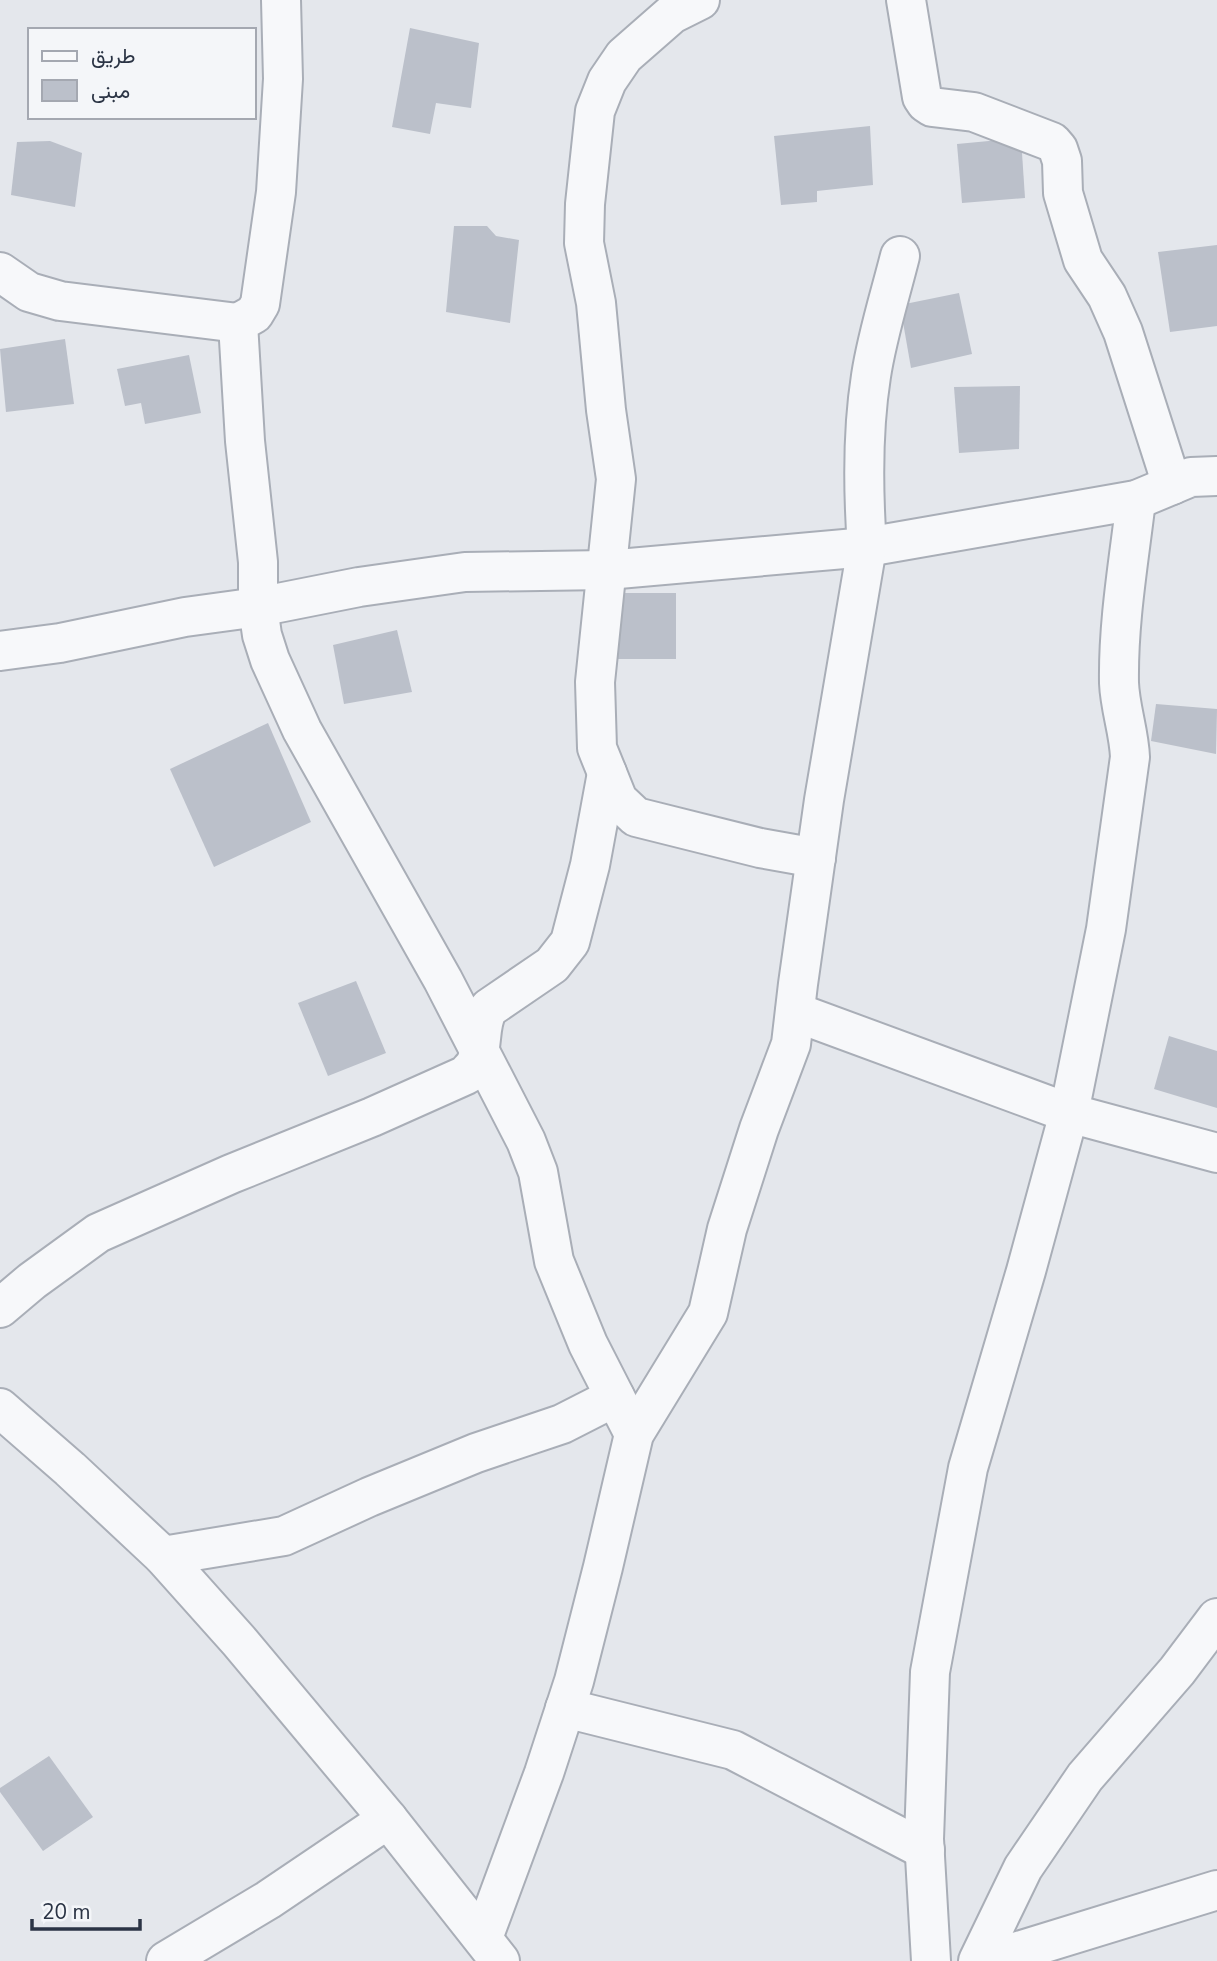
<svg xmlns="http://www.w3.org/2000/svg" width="1217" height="1961" font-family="'Nunito Sans',Vazirmatn,sans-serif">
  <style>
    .building { fill: #bbc0ca }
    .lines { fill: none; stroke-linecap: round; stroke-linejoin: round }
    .minor-casing { stroke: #a9aeb7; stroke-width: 42 }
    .minor { stroke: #f7f8fa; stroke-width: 38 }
  </style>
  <rect width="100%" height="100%" fill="#e4e7ec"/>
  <g class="building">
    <path d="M410 28 479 43 471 108 436 103 430 134 392 127Z"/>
    <path d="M870 126 873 185 817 191V202L781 205 774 136Z"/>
    <path d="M1021 138 1025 198 962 203 957 144Z"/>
    <path d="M50 141 82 153 75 207 11 195 17 142Z"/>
    <path d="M454 226H487L496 236 519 240 510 323 446 312Z"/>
    <path d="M1217 245V326L1170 332 1158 252Z"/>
    <path d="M959 293 972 354 911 368 900 305Z"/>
    <path d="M65 339 74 404 6 412 0 349Z"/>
    <path d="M189 355 201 413 145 424 141 403 125 406 117 369Z"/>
    <path d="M1020 386 1019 449 959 453 954 387Z"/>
    <rect x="617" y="593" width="59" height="66"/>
    <path d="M397 630 412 692 344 704 333 645Z"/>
    <path d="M1156 704 1217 709 1216 754 1151 741Z"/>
    <path d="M268 723 311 822 214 867 170 769Z"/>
    <path d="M356 981 386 1053 328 1076 298 1003Z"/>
    <path d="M1169 1036 1217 1051V1108L1154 1089Z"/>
    <path d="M49 1756 93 1817 43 1851 0 1792V1788Z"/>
  </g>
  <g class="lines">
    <defs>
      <g id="minor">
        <path d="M281 0 283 79 276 192 260 304 254 314 238 323 245 441 258 562V607L262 635 270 660 302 730 443 980 526 1141 538 1172 554 1261 588 1344 634 1434"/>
        <path d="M700 0 672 14 624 56 607 81 595 111 585 204 584 243 596 303 606 410 616 479 595 682 597 748 618 800 636 817 760 848 816 858"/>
        <path d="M906 0 922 97 926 103 932 107 974 112 1052 142 1058 149 1062 161 1063 193 1083 260 1107 296 1123 332 1172 485"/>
        <path d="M0 272 29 292 60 301 238 323"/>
        <path d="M0 651 60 643 185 617 258 607 359 587 465 572 607 570 867 547 1136 500 1191 477 1217 476"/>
        <path d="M795 1012 1069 1113 1217 1153"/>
        <path d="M0 1308 32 1281 98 1233 231 1174 372 1117 466 1075C469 1071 474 1067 476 1062 484 1045 478 1024 489 1008L552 965 570 942 590 865 607 773"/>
        <path d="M0 1408 70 1469 163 1556 239 1641 388 1819 500 1961"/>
        <path d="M163 1556 284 1536 369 1497 476 1453 562 1424 615 1397"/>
        <path d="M565 1708 733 1750 925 1850"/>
        <path d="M483 1938 544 1773 574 1681 603 1567 634 1434 708 1313 727 1229 759 1129 791 1044 798 984 824 800 867 547C863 490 862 433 871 376 877 336 890 296 900 256"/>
        <path d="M166 1961 268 1900 388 1819"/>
        <path d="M931 1961 924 1839 930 1672 968 1468 1026 1271 1069 1113 1106 929 1130 757C1129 732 1120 708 1119 683 1118 621 1129 560 1136 500"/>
        <path d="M978 1961 1023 1868 1085 1777 1177 1671 1217 1618"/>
        <path d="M986 1961 1217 1890"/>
      </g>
    </defs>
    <use href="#minor" class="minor-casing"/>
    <use href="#minor" class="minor"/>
  </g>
  <rect x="28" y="28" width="228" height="91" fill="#f4f6f9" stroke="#a4a8b1" stroke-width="2"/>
  <rect x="42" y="51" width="35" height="10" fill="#f7f8fa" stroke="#a4a8b1" stroke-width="2"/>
  <text x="91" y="63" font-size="21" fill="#2b3445">طريق</text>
  <rect x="42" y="80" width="35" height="21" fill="#bbc0ca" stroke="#a4a8b1" stroke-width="2"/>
  <text x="91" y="98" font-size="21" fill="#2b3445">مبنى</text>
  <path d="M32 1919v10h108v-10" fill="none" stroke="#2b3445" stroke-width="3.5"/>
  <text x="42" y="1919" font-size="21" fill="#2b3445" stroke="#f4f6f9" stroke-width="5" paint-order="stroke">20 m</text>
</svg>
